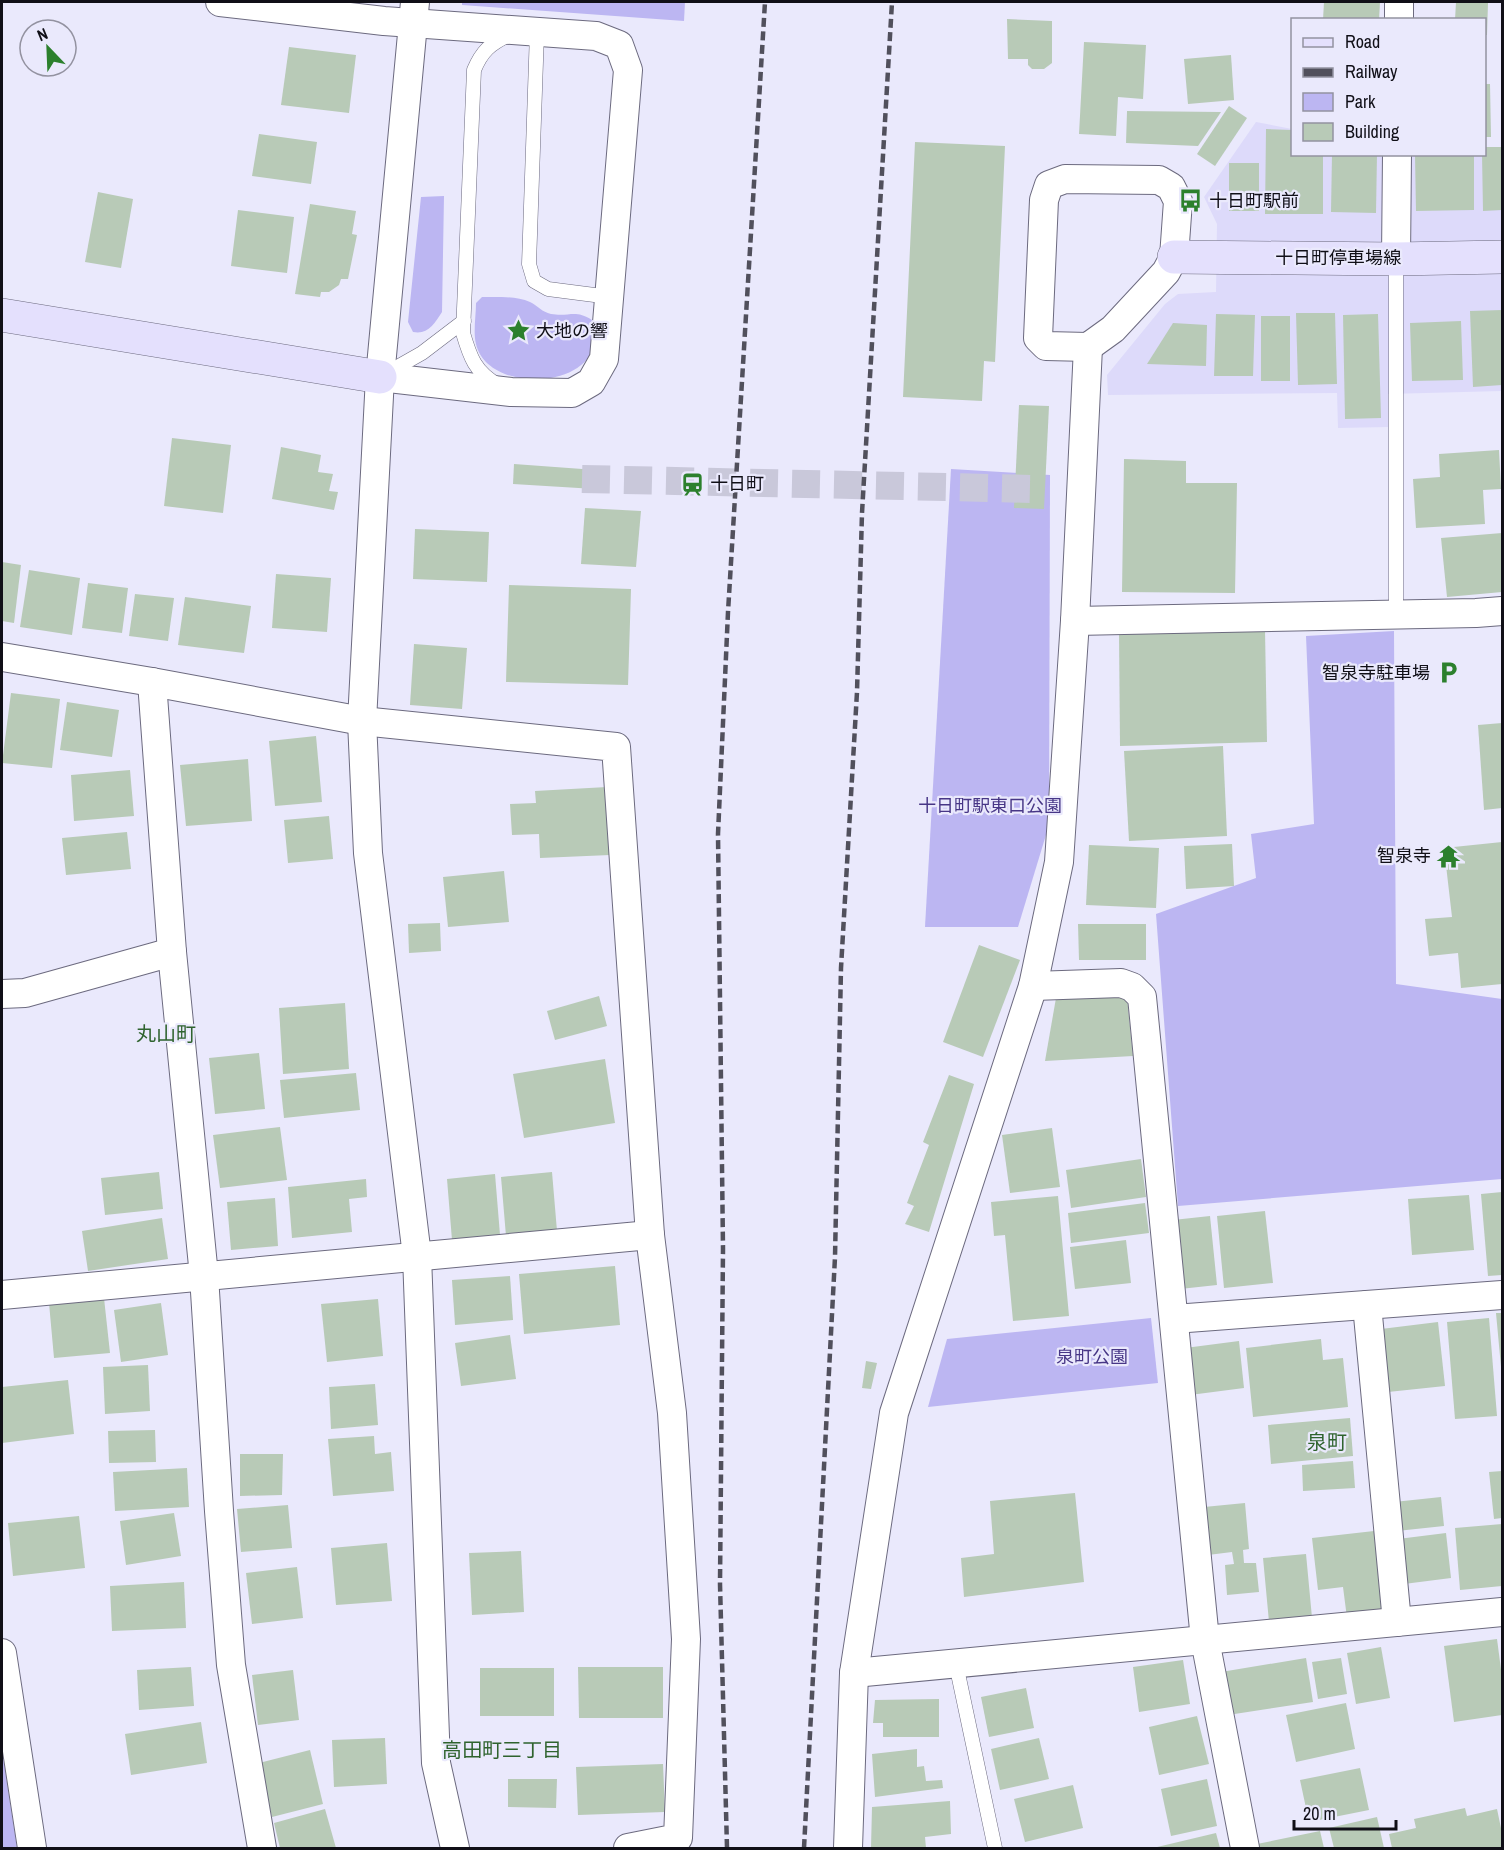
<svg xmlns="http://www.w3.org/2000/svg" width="1504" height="1850" font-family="'Archivo Narrow','Noto Sans JP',sans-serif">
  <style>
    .built { fill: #dddafa }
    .green { fill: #bcb6f2 }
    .building { fill: #b8cab7 }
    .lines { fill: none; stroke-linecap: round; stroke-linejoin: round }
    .street-tunnel { stroke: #c9c8da; stroke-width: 28; stroke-dasharray: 28 14; stroke-linecap: butt }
    .lane-casing { stroke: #6c6a7f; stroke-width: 15 }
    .street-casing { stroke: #6c6a7f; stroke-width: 30 }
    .secondary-casing { stroke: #6c6a7f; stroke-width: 34 }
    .lane { stroke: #fff; stroke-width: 14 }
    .street { stroke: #fff; stroke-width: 28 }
    .secondary { stroke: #e4e0fd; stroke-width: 33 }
    .rail { stroke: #51505c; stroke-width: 4.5; stroke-dasharray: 9 4.5; stroke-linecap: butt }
    .labels { text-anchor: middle; stroke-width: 4.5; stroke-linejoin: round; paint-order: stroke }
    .poi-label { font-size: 18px; fill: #100f17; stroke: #eae9fc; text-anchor: start }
    .street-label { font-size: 18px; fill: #100f17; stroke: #eae9fc }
    .park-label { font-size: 18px; fill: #473686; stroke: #eae9fc }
    .neighbourhood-label { font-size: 20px; fill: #2f632e; stroke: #eae9fc }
  </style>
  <rect width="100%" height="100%" fill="#eae9fc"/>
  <path class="built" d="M1256 122 1292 129V154H1484L1485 150 1502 151V391L1388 394V427L1338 428 1337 393 1108 395 1107 375 1165 304 1178 294 1216 292 1217 224 1204 197Z"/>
  <g class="green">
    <path d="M462 2H685L684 21 462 5Z"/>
    <path d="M444 196 442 312C434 324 428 335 413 332L408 322 421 197Z"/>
    <path d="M482 297C497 297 516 296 530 302 538 306 542 312 551 314 570 317 575 309 592 320 593 328 595 337 594 344 586 390 487 392 476 344 473 332 476 316 476 303Z"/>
    <path d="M951 469 1050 475 1049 825 1018 927H925Z"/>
    <path d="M1394 631 1396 984 1502 999V1179L1178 1206 1156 914 1256 878 1251 834 1314 824 1306 636Z"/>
    <path d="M1151 1318 1158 1383 928 1407 947 1339Z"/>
    <path d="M2 1750 17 1848H2Z"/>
  </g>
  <g class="building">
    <path d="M1324 2H1380L1379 20H1323Z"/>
    <path d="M1456 2 1488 3 1487 35H1484V20H1455Z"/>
    <path d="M1007 19 1052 21V63L1044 69H1032L1028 65V59H1008Z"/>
    <path d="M1084 42 1146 45 1143 99 1118 97 1116 136 1079 134Z"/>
    <path d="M289 47 356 55 349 113 281 105Z"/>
    <path d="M1231 55 1234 100 1188 104 1184 59Z"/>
    <path d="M1484 84H1490L1491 137H1484Z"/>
    <path d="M1229 106 1247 118 1215 166 1197 154Z"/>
    <path d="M1127 111 1221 112 1198 146 1126 143Z"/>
    <path d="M1266 129 1292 130V154H1323V214H1265Z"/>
    <path d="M259 134 317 142 311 184 252 176Z"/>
    <path d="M915 142 1005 146 995 362 984 361 982 401 903 397Z"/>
    <path d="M1484 147H1502V210L1483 211 1482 154H1484Z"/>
    <path d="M1332 154H1377L1376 213 1331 212Z"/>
    <path d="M1415 155H1474V210L1416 211Z"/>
    <rect x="1229" y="163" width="30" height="48"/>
    <path d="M98 192 133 199 121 268 85 262Z"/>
    <path d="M310 204 356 211 352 234 357 235 348 279H341L339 285 329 292H321L320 297 295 294Z"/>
    <path d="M238 210 294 217 287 273 231 266Z"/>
    <path d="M1502 310V385L1473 387 1470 311Z"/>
    <path d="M1296 313H1335L1337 384 1298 385Z"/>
    <path d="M1216 314 1255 315 1253 376H1214Z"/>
    <path d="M1378 314 1381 418 1345 419 1343 315Z"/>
    <rect x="1261" y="316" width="29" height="65"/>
    <path d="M1461 321 1463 380 1412 381 1410 323Z"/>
    <path d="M1173 323 1207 325 1206 366 1147 364Z"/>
    <path d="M1019 405 1049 406 1044 509 1014 508Z"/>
    <path d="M172 438 231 445 223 513 164 506Z"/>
    <path d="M281 447 321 455 318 472 333 474 329 491 338 492 334 510 272 499Z"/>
    <path d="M1499 450 1501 489 1483 490 1485 524 1416 528 1413 479 1440 477 1439 454Z"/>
    <path d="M1124 459 1186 461V483H1237L1235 593 1122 592Z"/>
    <path d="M514 464 596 470 595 489 513 484Z"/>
    <path d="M585 508 641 511 636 567 581 564Z"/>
    <path d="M415 529 489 532 487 582 413 579Z"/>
    <path d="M1502 533V592L1447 597 1441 538Z"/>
    <path d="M2 562 21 565 14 623 2 621Z"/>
    <path d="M29 570 80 578 72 635 20 627Z"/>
    <path d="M276 574 331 578 327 632 272 628Z"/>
    <path d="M88 583 128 588 122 633 82 628Z"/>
    <path d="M509 585 631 589 628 685 506 682Z"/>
    <path d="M135 594 174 598 168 641 129 636Z"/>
    <path d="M185 597 251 606 244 653 178 645Z"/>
    <path d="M1265 630 1267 742 1120 746 1119 633Z"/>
    <path d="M414 644 467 648 462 709 410 705Z"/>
    <path d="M11 693 60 699 52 768 2 763Z"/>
    <path d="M67 702 119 710 112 757 60 750Z"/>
    <path d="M1502 723V808L1484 810 1478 725Z"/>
    <path d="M316 736 322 802 275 806 269 741Z"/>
    <path d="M1223 746 1227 836 1129 841 1124 751Z"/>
    <path d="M248 759 252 821 186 826 180 765Z"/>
    <path d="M130 770 134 816 74 821 71 775Z"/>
    <path d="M607 787 610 855 540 858 539 834 512 835 510 804 536 803 535 791Z"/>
    <path d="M329 816 333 859 288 863 284 820Z"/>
    <path d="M127 832 131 869 66 875 62 838Z"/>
    <path d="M1502 842V984L1461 988 1458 953 1429 956 1425 919 1452 917 1444 848Z"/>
    <path d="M1232 844 1234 886 1186 889 1184 846Z"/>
    <path d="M1089 845 1159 848 1156 908 1086 905Z"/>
    <path d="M504 871 509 922 448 927 443 877Z"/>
    <path d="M440 923 441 951 409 953 408 924Z"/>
    <path d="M1078 924H1146V960H1079Z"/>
    <path d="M979 945 1020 960 983 1057 943 1042Z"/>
    <path d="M599 996 607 1026 555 1040 547 1011Z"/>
    <path d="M1127 997 1133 1056 1045 1061 1056 998Z"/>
    <path d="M345 1003 349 1069 283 1074 279 1008Z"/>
    <path d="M259 1053 265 1109 215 1114 209 1058Z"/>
    <path d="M605 1059 615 1123 524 1138 513 1074Z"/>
    <path d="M356 1073 360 1110 284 1118 280 1080Z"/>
    <path d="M949 1075 974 1084 929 1232 905 1224 914 1206 907 1203 929 1145 923 1142Z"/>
    <path d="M280 1127 287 1180 220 1188 213 1135Z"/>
    <path d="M1052 1128 1060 1187 1010 1193 1002 1135Z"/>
    <path d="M1141 1159 1146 1197 1071 1208 1066 1170Z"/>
    <path d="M159 1172 163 1209 105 1215 101 1178Z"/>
    <path d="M552 1172 557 1231 506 1236 501 1177Z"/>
    <path d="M495 1174 500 1235 452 1240 447 1179Z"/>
    <path d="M366 1179 367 1197 349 1199 352 1232 292 1238 288 1187Z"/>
    <path d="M1502 1192V1275L1488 1276 1481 1194Z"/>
    <path d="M1469 1195 1474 1250 1412 1255 1408 1199Z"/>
    <path d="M1058 1196 1069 1316 1013 1321 1005 1235 994 1236 991 1202Z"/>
    <path d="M275 1198 278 1246 231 1250 227 1202Z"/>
    <path d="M1145 1203 1149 1233 1071 1243 1068 1213Z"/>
    <path d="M1265 1211 1273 1283 1224 1288 1217 1216Z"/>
    <path d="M1210 1216 1217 1285 1180 1289 1173 1220Z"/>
    <path d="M162 1218 168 1259 88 1271 82 1231Z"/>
    <path d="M1126 1240 1131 1283 1075 1289 1070 1247Z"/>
    <path d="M615 1266 620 1325 524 1334 519 1274Z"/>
    <path d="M510 1276 513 1320 455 1325 452 1280Z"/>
    <path d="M104 1298 110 1353 54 1358 49 1303Z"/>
    <path d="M378 1299 383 1356 327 1362 321 1304Z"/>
    <path d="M161 1303 168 1355 121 1362 114 1310Z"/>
    <path d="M1496 1313H1502V1367H1501Z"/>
    <path d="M1489 1318 1497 1416 1455 1419 1447 1322Z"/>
    <path d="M1438 1322 1445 1386 1388 1392 1381 1329Z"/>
    <path d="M510 1335 516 1379 461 1386 455 1343Z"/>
    <path d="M1321 1339 1323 1360 1343 1358 1348 1407 1253 1417 1246 1348Z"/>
    <path d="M1239 1341 1244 1388 1190 1395 1185 1348Z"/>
    <path d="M866 1361 877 1363 871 1389 862 1388Z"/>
    <path d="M148 1365 150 1411 105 1414 103 1367Z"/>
    <path d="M68 1380 74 1434 2 1443V1387Z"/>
    <path d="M375 1384 378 1425 331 1429 329 1387Z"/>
    <path d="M1350 1418 1353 1456 1271 1464 1268 1425Z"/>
    <path d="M155 1430 156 1462 109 1463 108 1431Z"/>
    <path d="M374 1436 375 1454 391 1452 394 1491 333 1496 328 1439Z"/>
    <path d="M240 1454H283L282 1495 240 1496Z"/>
    <path d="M1353 1461 1355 1488 1303 1491 1302 1465Z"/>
    <path d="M187 1468 189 1507 115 1511 113 1472Z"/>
    <path d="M1502 1471V1518L1494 1519 1489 1472Z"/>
    <path d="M1075 1493 1084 1582 964 1597 961 1558 994 1554 990 1501Z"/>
    <path d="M1441 1497 1444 1526 1397 1531 1394 1502Z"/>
    <path d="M1245 1503 1249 1549 1243 1550 1244 1563H1256L1259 1592 1227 1595 1225 1565 1234 1564 1232 1552 1208 1555 1204 1507Z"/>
    <path d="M288 1505 292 1548 241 1552 237 1509Z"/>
    <path d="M174 1513 181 1556 126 1565 120 1521Z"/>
    <path d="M79 1516 85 1568 13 1576 8 1523Z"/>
    <path d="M1502 1524V1586L1460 1590 1455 1528Z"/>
    <path d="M1374 1531 1384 1614 1347 1618 1343 1587 1318 1590 1312 1538Z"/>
    <path d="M1446 1533 1451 1578 1404 1584 1398 1539Z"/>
    <path d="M387 1543 392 1601 336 1605 331 1548Z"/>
    <path d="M521 1551 524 1612 472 1615 469 1553Z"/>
    <path d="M1306 1554 1312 1618 1269 1622 1263 1558Z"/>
    <path d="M297 1567 303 1618 252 1624 246 1573Z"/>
    <path d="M184 1582 186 1628 112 1631 110 1586Z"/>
    <path d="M1497 1639 1502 1677V1715L1454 1722 1444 1646Z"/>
    <path d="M1381 1647 1390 1698 1356 1704 1347 1653Z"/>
    <path d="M1306 1658 1313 1702 1228 1715 1221 1672Z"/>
    <path d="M1341 1658 1347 1694 1318 1699 1312 1662Z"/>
    <path d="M1183 1660 1190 1704 1139 1712 1133 1667Z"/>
    <path d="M191 1667 194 1706 139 1710 137 1670Z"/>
    <path d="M578 1667H663V1718H579Z"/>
    <rect x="480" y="1668" width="74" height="48"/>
    <path d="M293 1670 299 1720 258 1725 252 1675Z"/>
    <path d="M1026 1688 1034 1728 989 1737 981 1697Z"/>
    <path d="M939 1699V1737H883V1723H873L875 1700Z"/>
    <path d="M1346 1703 1355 1749 1296 1762 1286 1715Z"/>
    <path d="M1197 1716 1209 1764 1159 1775 1149 1727Z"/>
    <path d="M201 1722 207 1763 131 1775 125 1734Z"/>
    <path d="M385 1738 387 1784 334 1787 332 1740Z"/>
    <path d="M1039 1738 1049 1779 1000 1790 991 1749Z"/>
    <path d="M917 1749V1767L924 1766 926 1781 942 1780 943 1788 875 1797 872 1754Z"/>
    <path d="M310 1750 323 1804 272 1817 259 1763Z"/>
    <path d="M663 1764 665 1812 578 1815 576 1767Z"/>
    <path d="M1360 1768 1369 1810 1309 1822 1300 1780Z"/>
    <path d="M508 1779H557L556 1808 508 1807Z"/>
    <path d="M1207 1779 1217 1826 1171 1836 1161 1789Z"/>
    <path d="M1073 1785 1083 1828 1025 1842 1014 1799Z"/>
    <path d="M950 1801 951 1834 925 1837 926 1848H871L872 1807Z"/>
    <path d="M1465 1808 1467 1816 1497 1809 1502 1833V1848H1392L1389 1834 1416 1828 1414 1819Z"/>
    <path d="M325 1809 336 1848H280L274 1823Z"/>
    <path d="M1377 1817 1384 1848H1334L1329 1828Z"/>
    <path d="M1320 1831 1324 1848H1258L1257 1844Z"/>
    <path d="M1216 1833 1220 1848H1153Z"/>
  </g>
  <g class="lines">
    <path class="street-tunnel" d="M582 479 1035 489"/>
    <defs>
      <g id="lane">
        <path d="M537 32 529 264 534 281 548 289 610 297"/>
        <path d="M1396 259V615"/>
        <path d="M385 374 422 353 464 321"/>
        <path d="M498 385C475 372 470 357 463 333L474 70C482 51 490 44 509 35"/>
        <path d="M956 1664 995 1848"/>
      </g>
      <g id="street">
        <path d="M220 2 384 21 596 36 619 45 628 70 604 359 591 382 572 393 511 392 380 377"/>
        <path d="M415 2 380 377 362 721 368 853 417 1256 436 1763 455 1848"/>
        <path d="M1399 20V2"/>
        <path d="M1065 179 1159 180 1171 187 1178 201 1174 257 1166 272 1113 329 1088 347 1046 346 1038 338 1044 200 1049 185Z"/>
        <path d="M1396 259 1397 154"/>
        <path d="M1075 621 1476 613 1502 611"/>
        <path d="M2 657 152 682 362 721 616 747 650 1235 672 1413 686 1639 678 1838 628 1848"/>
        <path d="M152 682 172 952 204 1276 219 1511 231 1665 262 1848"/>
        <path d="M1033 986 1121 983 1132 987 1142 997 1205 1640 1245 1848"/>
        <path d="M2 994 25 993 172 952"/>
        <path d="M2 1295 650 1235"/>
        <path d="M1367 1305 1397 1622"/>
        <path d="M1174 1319 1502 1295"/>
        <path d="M2 1653 32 1848"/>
        <path d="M854 1673 1502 1612"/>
        <path d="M848 1848 854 1673 894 1413 1033 986 1059 862 1075 621 1088 347"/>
      </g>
      <g id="secondary">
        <path d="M1174 257 1396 259 1502 257"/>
        <path d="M2 315 380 377"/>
      </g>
    </defs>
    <use href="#lane" class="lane-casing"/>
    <use href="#street" class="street-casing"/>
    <use href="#secondary" class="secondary-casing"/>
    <use href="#lane" class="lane"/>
    <use href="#street" class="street"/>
    <use href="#secondary" class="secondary"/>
    <g class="rail">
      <path d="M727 1848 720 1584 723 1249 718 834 728 612 765 2"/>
      <path d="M804 1848 835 1257 841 968 857 692 862 513 892 2"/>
    </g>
  </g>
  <defs>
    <symbol id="bus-bare" viewBox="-9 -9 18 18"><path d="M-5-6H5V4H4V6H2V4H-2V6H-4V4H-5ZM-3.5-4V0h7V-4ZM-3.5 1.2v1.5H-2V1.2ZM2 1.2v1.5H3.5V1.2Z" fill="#2c802d" stroke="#eae9fc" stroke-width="2.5" paint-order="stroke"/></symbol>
    <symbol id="sight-bare" viewBox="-9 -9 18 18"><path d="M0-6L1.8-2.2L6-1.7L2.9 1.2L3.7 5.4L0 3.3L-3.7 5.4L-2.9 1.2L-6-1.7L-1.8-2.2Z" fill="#2c802d" stroke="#eae9fc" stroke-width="2.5" paint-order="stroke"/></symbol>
    <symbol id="station-bare" viewBox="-9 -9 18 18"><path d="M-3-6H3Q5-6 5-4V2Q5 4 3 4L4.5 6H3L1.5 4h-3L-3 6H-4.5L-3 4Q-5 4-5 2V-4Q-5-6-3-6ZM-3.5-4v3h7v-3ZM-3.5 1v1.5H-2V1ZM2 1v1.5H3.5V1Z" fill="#2c802d" stroke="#eae9fc" stroke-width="2.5" paint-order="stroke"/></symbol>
    <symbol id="parking-bare" viewBox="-9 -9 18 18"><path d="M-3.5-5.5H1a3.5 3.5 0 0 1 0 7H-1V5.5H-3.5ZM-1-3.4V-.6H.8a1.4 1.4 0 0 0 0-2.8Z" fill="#2c802d" stroke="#eae9fc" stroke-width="2.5" paint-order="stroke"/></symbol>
    <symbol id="temple-bare" viewBox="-9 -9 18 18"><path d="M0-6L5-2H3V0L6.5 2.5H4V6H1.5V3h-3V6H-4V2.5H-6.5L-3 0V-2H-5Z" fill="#2c802d" stroke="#eae9fc" stroke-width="2.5" paint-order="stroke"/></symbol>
  </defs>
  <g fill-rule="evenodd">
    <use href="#bus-bare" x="1174" y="184" width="33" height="33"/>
    <use href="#sight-bare" x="502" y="314" width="33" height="33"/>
    <use href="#station-bare" x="676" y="468" width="33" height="33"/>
    <use href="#parking-bare" x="1432" y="656" width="33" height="33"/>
    <use href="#temple-bare" x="1432" y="840" width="33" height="33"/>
  </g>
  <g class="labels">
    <g class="poi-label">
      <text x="1209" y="207">十日町駅前</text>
      <text x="536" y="337">大地の響</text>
      <text x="710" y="490">十日町</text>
      <text x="1430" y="679" text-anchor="end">智泉寺駐車場</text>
      <text x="1431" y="862" text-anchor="end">智泉寺</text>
    </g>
    <g class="street-label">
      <text x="1338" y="264">十日町停車場線</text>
    </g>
    <g class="park-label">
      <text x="990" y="812">十日町駅東口公園</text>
      <text x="1092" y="1363">泉町公園</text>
    </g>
    <g class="neighbourhood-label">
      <text x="166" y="1041">丸山町</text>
      <text x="1327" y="1449">泉町</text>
      <text x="502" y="1757">高田町三丁目</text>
    </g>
  </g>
  <rect width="1504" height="1850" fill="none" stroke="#100f17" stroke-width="6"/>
  <rect x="1291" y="18" width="195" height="138" fill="#eae9fc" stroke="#9392a0" stroke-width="1.5"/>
  <rect x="1303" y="38" width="30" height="9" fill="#e4e0fd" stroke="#9392a0" stroke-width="1.5"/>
  <text x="1345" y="48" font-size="18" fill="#100f17">Road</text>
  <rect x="1303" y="68" width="30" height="9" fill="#51505c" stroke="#9392a0" stroke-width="1.5"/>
  <text x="1345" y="78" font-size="18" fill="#100f17">Railway</text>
  <rect x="1303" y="93" width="30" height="18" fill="#bcb6f2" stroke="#9392a0" stroke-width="1.5"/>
  <text x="1345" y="108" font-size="18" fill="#100f17">Park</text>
  <rect x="1303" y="123" width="30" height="18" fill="#b8cab7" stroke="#9392a0" stroke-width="1.5"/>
  <text x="1345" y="138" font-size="18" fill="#100f17">Building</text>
  <g transform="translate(48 48) rotate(337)"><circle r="28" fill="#eae9fc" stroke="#9392a0" stroke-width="1.5"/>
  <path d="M0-4.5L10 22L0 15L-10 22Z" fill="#2c802d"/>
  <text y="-9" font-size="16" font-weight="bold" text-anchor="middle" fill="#100f17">N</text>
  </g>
  <path d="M1294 1820v9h102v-9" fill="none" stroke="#100f17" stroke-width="3"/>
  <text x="1303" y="1820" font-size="18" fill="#100f17" stroke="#eae9fc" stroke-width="4.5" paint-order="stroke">20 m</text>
</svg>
